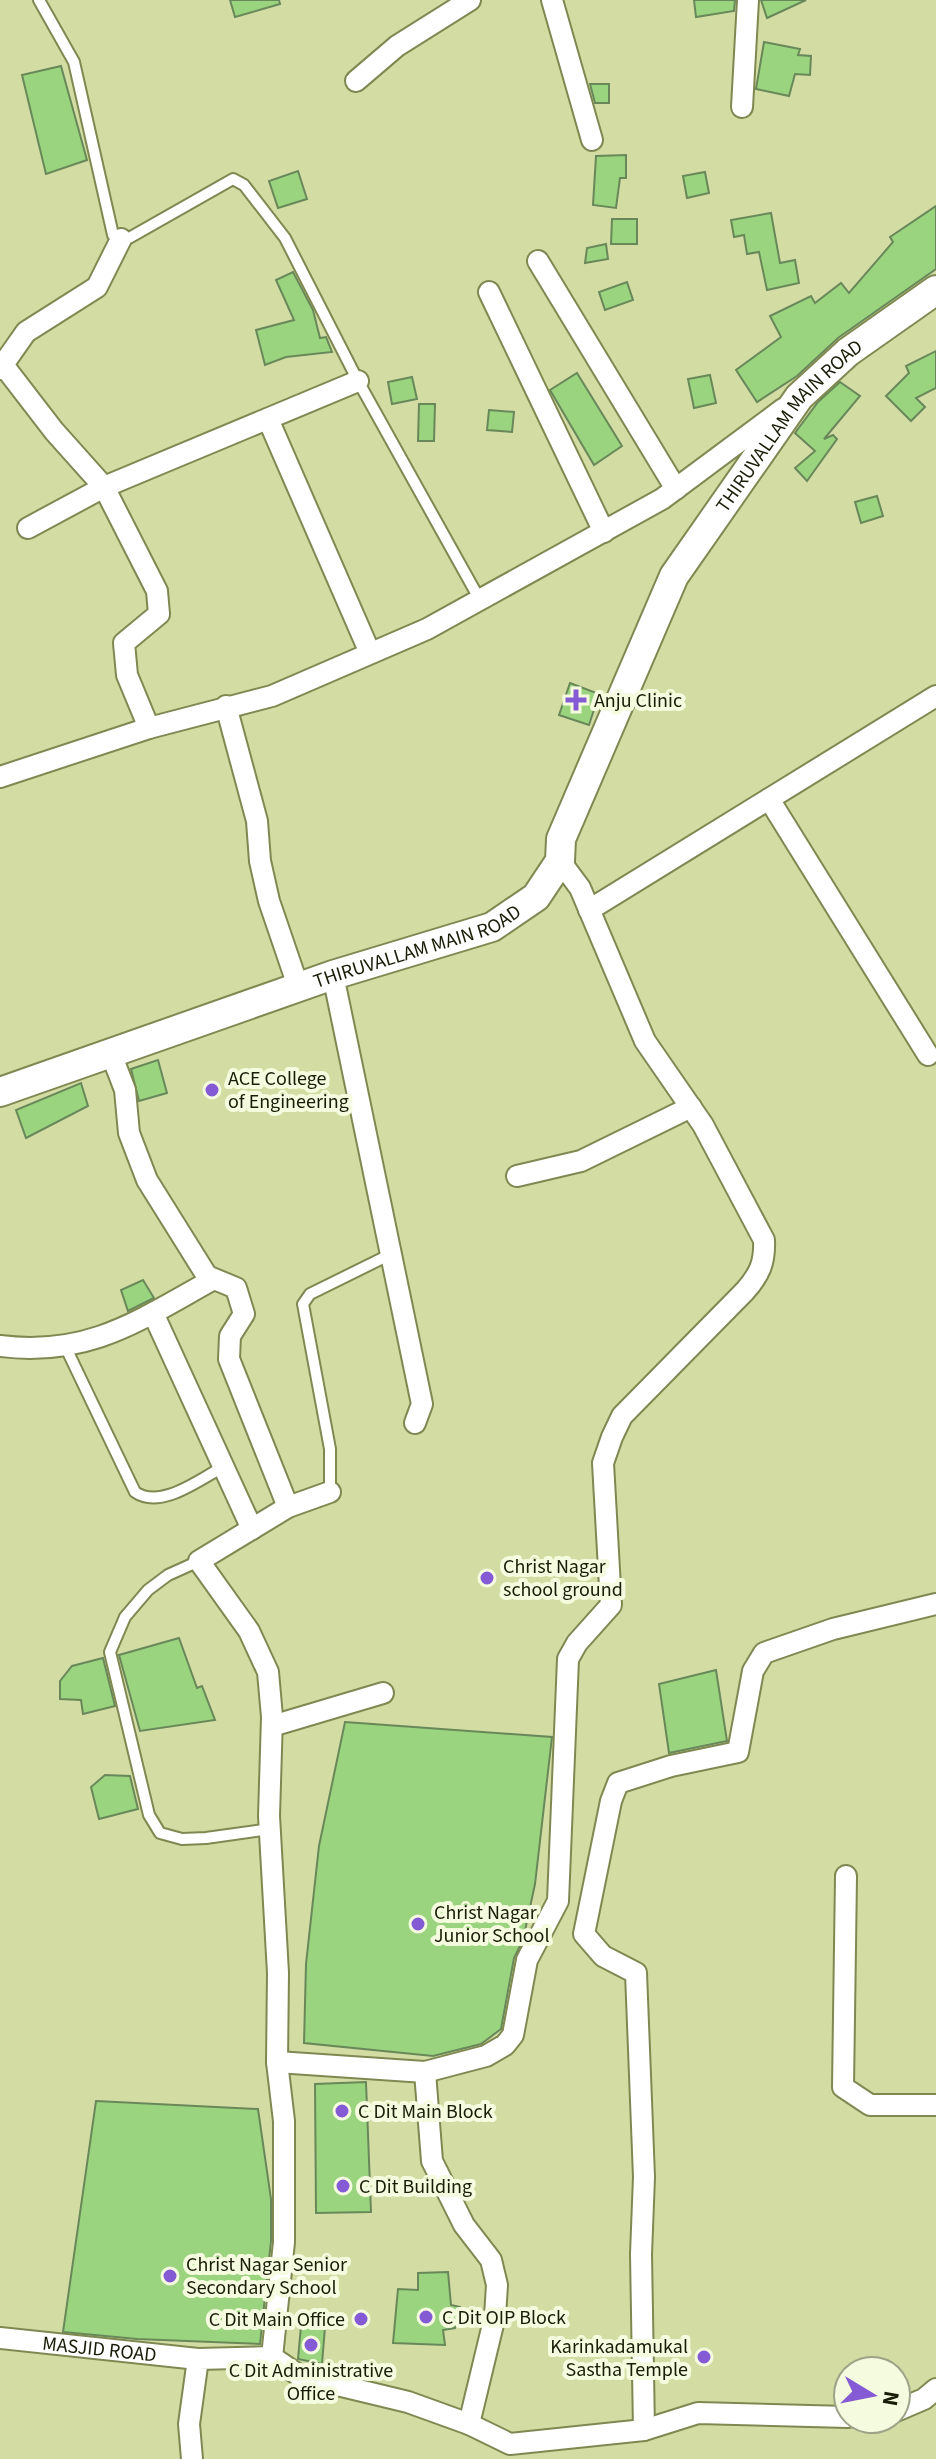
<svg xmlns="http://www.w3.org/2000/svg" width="936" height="2459" font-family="'Source Sans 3',sans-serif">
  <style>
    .building { fill: #9ad47e; stroke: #69885a; stroke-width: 2 }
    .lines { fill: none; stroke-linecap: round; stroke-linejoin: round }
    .lane-casing { stroke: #808852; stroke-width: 14 }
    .street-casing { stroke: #808852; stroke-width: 24 }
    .secondary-casing { stroke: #808852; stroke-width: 32 }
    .lane { stroke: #fff; stroke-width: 10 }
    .street { stroke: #fff; stroke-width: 20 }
    .secondary { stroke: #fff; stroke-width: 28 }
    .poi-dot { fill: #855bd5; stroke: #f5fbde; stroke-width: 3 }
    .labels { text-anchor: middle; stroke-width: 8; stroke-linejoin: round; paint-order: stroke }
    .street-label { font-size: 20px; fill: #191c06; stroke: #f5fbde }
    .poi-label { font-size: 20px; fill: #191c06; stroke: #f5fbde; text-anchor: start }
  </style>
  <rect width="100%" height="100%" fill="#d3dda3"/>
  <g class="building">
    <path d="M230 0H279L280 4 235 17Z"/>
    <path d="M694 0H735L734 11 696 17Z"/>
    <path d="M761 0H806L767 18Z"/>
    <path d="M764 42 800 49 798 55 811 56 810 75 795 74 789 96 756 89Z"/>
    <path d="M61 66 87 160 46 174 22 75Z"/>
    <path d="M590 84H609V103H595Z"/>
    <path d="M626 155V178H620L616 208 593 205 596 156Z"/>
    <path d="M298 171 307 199 278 208 269 181Z"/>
    <path d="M705 172 709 193 687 198 683 176Z"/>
    <path d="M936 206V269L838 338 797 376 757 402 736 370 781 337 770 316 811 296 815 303 841 283 849 293 893 242 890 237Z"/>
    <path d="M771 213 780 263 795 260 799 283 767 290 759 252 747 254 744 235 734 237 731 220Z"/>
    <path d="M612 219H637V244H611Z"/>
    <path d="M606 244 608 259 585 263 587 248Z"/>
    <path d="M293 272 313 310 320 338 326 337 332 352 286 357 265 365 256 330 294 320 276 280Z"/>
    <path d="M627 282 633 300 605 310 599 292Z"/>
    <path d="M936 351V388L916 398 925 407 911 421 886 396 909 373 906 366Z"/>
    <path d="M577 373 622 446 594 465 550 390Z"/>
    <path d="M710 375 716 403 694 408 688 379Z"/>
    <path d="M412 377 417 399 392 404 388 382Z"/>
    <path d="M840 382 860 396 824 439 833 435 837 439 807 481 795 468 815 451 795 433 818 402Z"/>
    <path d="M419 404H435L434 441H418Z"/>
    <path d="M489 410 514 412 512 432 487 430Z"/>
    <path d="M877 496 883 516 861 523 855 502Z"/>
    <path d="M570 683 599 694 589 725 559 715Z"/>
    <path d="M158 1060 167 1093 139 1101 131 1069Z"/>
    <path d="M81 1083 88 1106 26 1138 16 1110Z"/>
    <path d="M143 1280 154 1298 128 1311 121 1290Z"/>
    <path d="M179 1638 197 1688 202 1686 215 1720 140 1731 119 1655Z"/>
    <path d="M103 1658 115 1706 83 1714 81 1700 60 1699V1681L72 1666Z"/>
    <path d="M716 1670 727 1741 669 1753 659 1684Z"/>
    <path d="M345 1722 552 1737 535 1884 523 1940 514 1958 501 2029 481 2044 433 2056 304 2043 306 1964 319 1846Z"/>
    <path d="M105 1775 130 1776 138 1809 99 1819 91 1787Z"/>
    <path d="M366 2082 371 2212 316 2213 315 2084Z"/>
    <path d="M96 2101 258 2109 271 2199V2241L260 2344 137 2339 63 2332Z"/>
    <path d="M448 2272 451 2305 460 2307 455 2328 443 2330 445 2345 393 2343 398 2289 418 2290V2273Z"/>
    <path d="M301 2326 325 2327 322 2364 298 2359Z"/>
  </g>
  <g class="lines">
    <defs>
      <g id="lane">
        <path d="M39 0 74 62 113 235 129 238 233 179 244 185 285 238 358 381 480 600"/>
        <path d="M66 1348 135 1492C161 1510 200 1479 223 1467"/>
        <path d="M330 1492V1449L303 1304 310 1294 391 1254"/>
        <path d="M199 1561 168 1575 148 1590 125 1617 110 1652 149 1815 160 1833 182 1839 206 1838 270 1829"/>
      </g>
      <g id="street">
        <path d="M552 0 592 140"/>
        <path d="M356 81 397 46 470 0"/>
        <path d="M742 107 748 0"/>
        <path d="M538 261 676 489"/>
        <path d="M489 292 604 532"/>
        <path d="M4 366 54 431 104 487 157 591 159 614 124 643 127 675 149 728"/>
        <path d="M0 369 26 332 97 287 121 239"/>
        <path d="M268 419 370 653"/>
        <path d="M28 528 104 487 358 381"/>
        <path d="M226 706 257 821 260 861 269 901 298 986"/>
        <path d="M0 777 149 728 272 696 427 629 662 499 783 409"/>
        <path d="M769 799 928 1055"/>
        <path d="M589 910 936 696"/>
        <path d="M333 975 422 1404 415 1423"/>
        <path d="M110 1051 125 1090 129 1133 147 1180 207 1276 236 1288 244 1314 230 1336 229 1359 288 1507"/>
        <path d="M517 1176 581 1161 691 1107"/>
        <path d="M153 1313 252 1529"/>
        <path d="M0 1346C88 1357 138 1321 212 1280"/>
        <path d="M272 1726 383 1693"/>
        <path d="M846 1876 843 2087 870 2105H936"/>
        <path d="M277 2062 425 2072 486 2056 505 2045 513 2035 527 1960 558 1901 568 1659 577 1643 611 1605 603 1463 612 1437 622 1416 745 1291C760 1274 765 1262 764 1240L703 1125 645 1041 580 888 560 861"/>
        <path id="s1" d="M0 2338 198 2359"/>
        <path d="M272 2357 300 2376 408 2402 469 2424 495 2316 497 2285 491 2260 464 2225 432 2161 425 2072"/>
        <path d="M896 2411 924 2399 936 2389"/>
        <path d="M469 2424 510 2444 644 2430 698 2413 848 2417"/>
        <path d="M644 2430 641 2254 644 2177 636 1973 603 1956 584 1934 611 1801 618 1783 671 1766 738 1752 753 1671 764 1653 833 1629 936 1604"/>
        <path d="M192 2459 189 2424 198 2359 272 2357 284 2242V2121L277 2062 278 1973 269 1816 272 1717 268 1672 249 1631 199 1561 288 1507 330 1492"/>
      </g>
      <g id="secondary">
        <path id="s2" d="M0 1092 333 975 492 927 536 897 560 861 561 839 674 576 799 397 848 352 936 290"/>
      </g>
    </defs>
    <use href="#lane" class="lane-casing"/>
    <use href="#street" class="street-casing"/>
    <use href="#secondary" class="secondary-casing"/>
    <use href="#lane" class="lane"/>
    <use href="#street" class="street"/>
    <use href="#secondary" class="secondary"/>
  </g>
  <g class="poi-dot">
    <path d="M572 688h8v8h8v8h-8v8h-8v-8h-8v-8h8z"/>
    <circle cx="212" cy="1090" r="8"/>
    <circle cx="487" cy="1578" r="8"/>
    <circle cx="418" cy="1924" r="8"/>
    <circle cx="342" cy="2111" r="8"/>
    <circle cx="343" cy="2186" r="8"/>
    <circle cx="170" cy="2276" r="8"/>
    <circle cx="426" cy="2317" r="8"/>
    <circle cx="361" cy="2319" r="8"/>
    <circle cx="311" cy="2345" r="8"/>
    <circle cx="704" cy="2357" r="8"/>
  </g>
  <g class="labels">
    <g class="street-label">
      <text dy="7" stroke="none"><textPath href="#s2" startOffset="1114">THIRUVALLAM MAIN ROAD</textPath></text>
      <text dy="7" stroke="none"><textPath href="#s2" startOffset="442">THIRUVALLAM MAIN ROAD</textPath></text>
      <text dy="7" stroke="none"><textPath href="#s1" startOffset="100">MASJID ROAD</textPath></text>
    </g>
    <g class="poi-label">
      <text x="594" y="707">Anju Clinic</text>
      <text x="228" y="1085">ACE College<tspan x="228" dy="23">of Engineering</tspan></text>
      <text x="503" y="1573">Christ Nagar<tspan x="503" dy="23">school ground</tspan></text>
      <text x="434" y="1919">Christ Nagar<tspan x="434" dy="23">Junior School</tspan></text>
      <text x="358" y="2118">C Dit Main Block</text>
      <text x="359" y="2193">C Dit Building</text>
      <text x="186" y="2271">Christ Nagar Senior<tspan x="186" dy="23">Secondary School</tspan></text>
      <text x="442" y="2324">C Dit OIP Block</text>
      <text x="345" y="2326" text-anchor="end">C Dit Main Office</text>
      <text x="688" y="2353" text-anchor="end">Karinkadamukal<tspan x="688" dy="23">Sastha Temple</tspan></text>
      <text x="311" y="2377" text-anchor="middle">C Dit Administrative<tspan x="311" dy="23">Office</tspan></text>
    </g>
  </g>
  <g transform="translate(872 2395) rotate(100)"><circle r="38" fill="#f5fbde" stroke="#9da288" stroke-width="2"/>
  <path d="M0-6L14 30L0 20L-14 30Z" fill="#855bd5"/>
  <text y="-12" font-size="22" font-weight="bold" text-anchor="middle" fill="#191c06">N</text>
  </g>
</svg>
